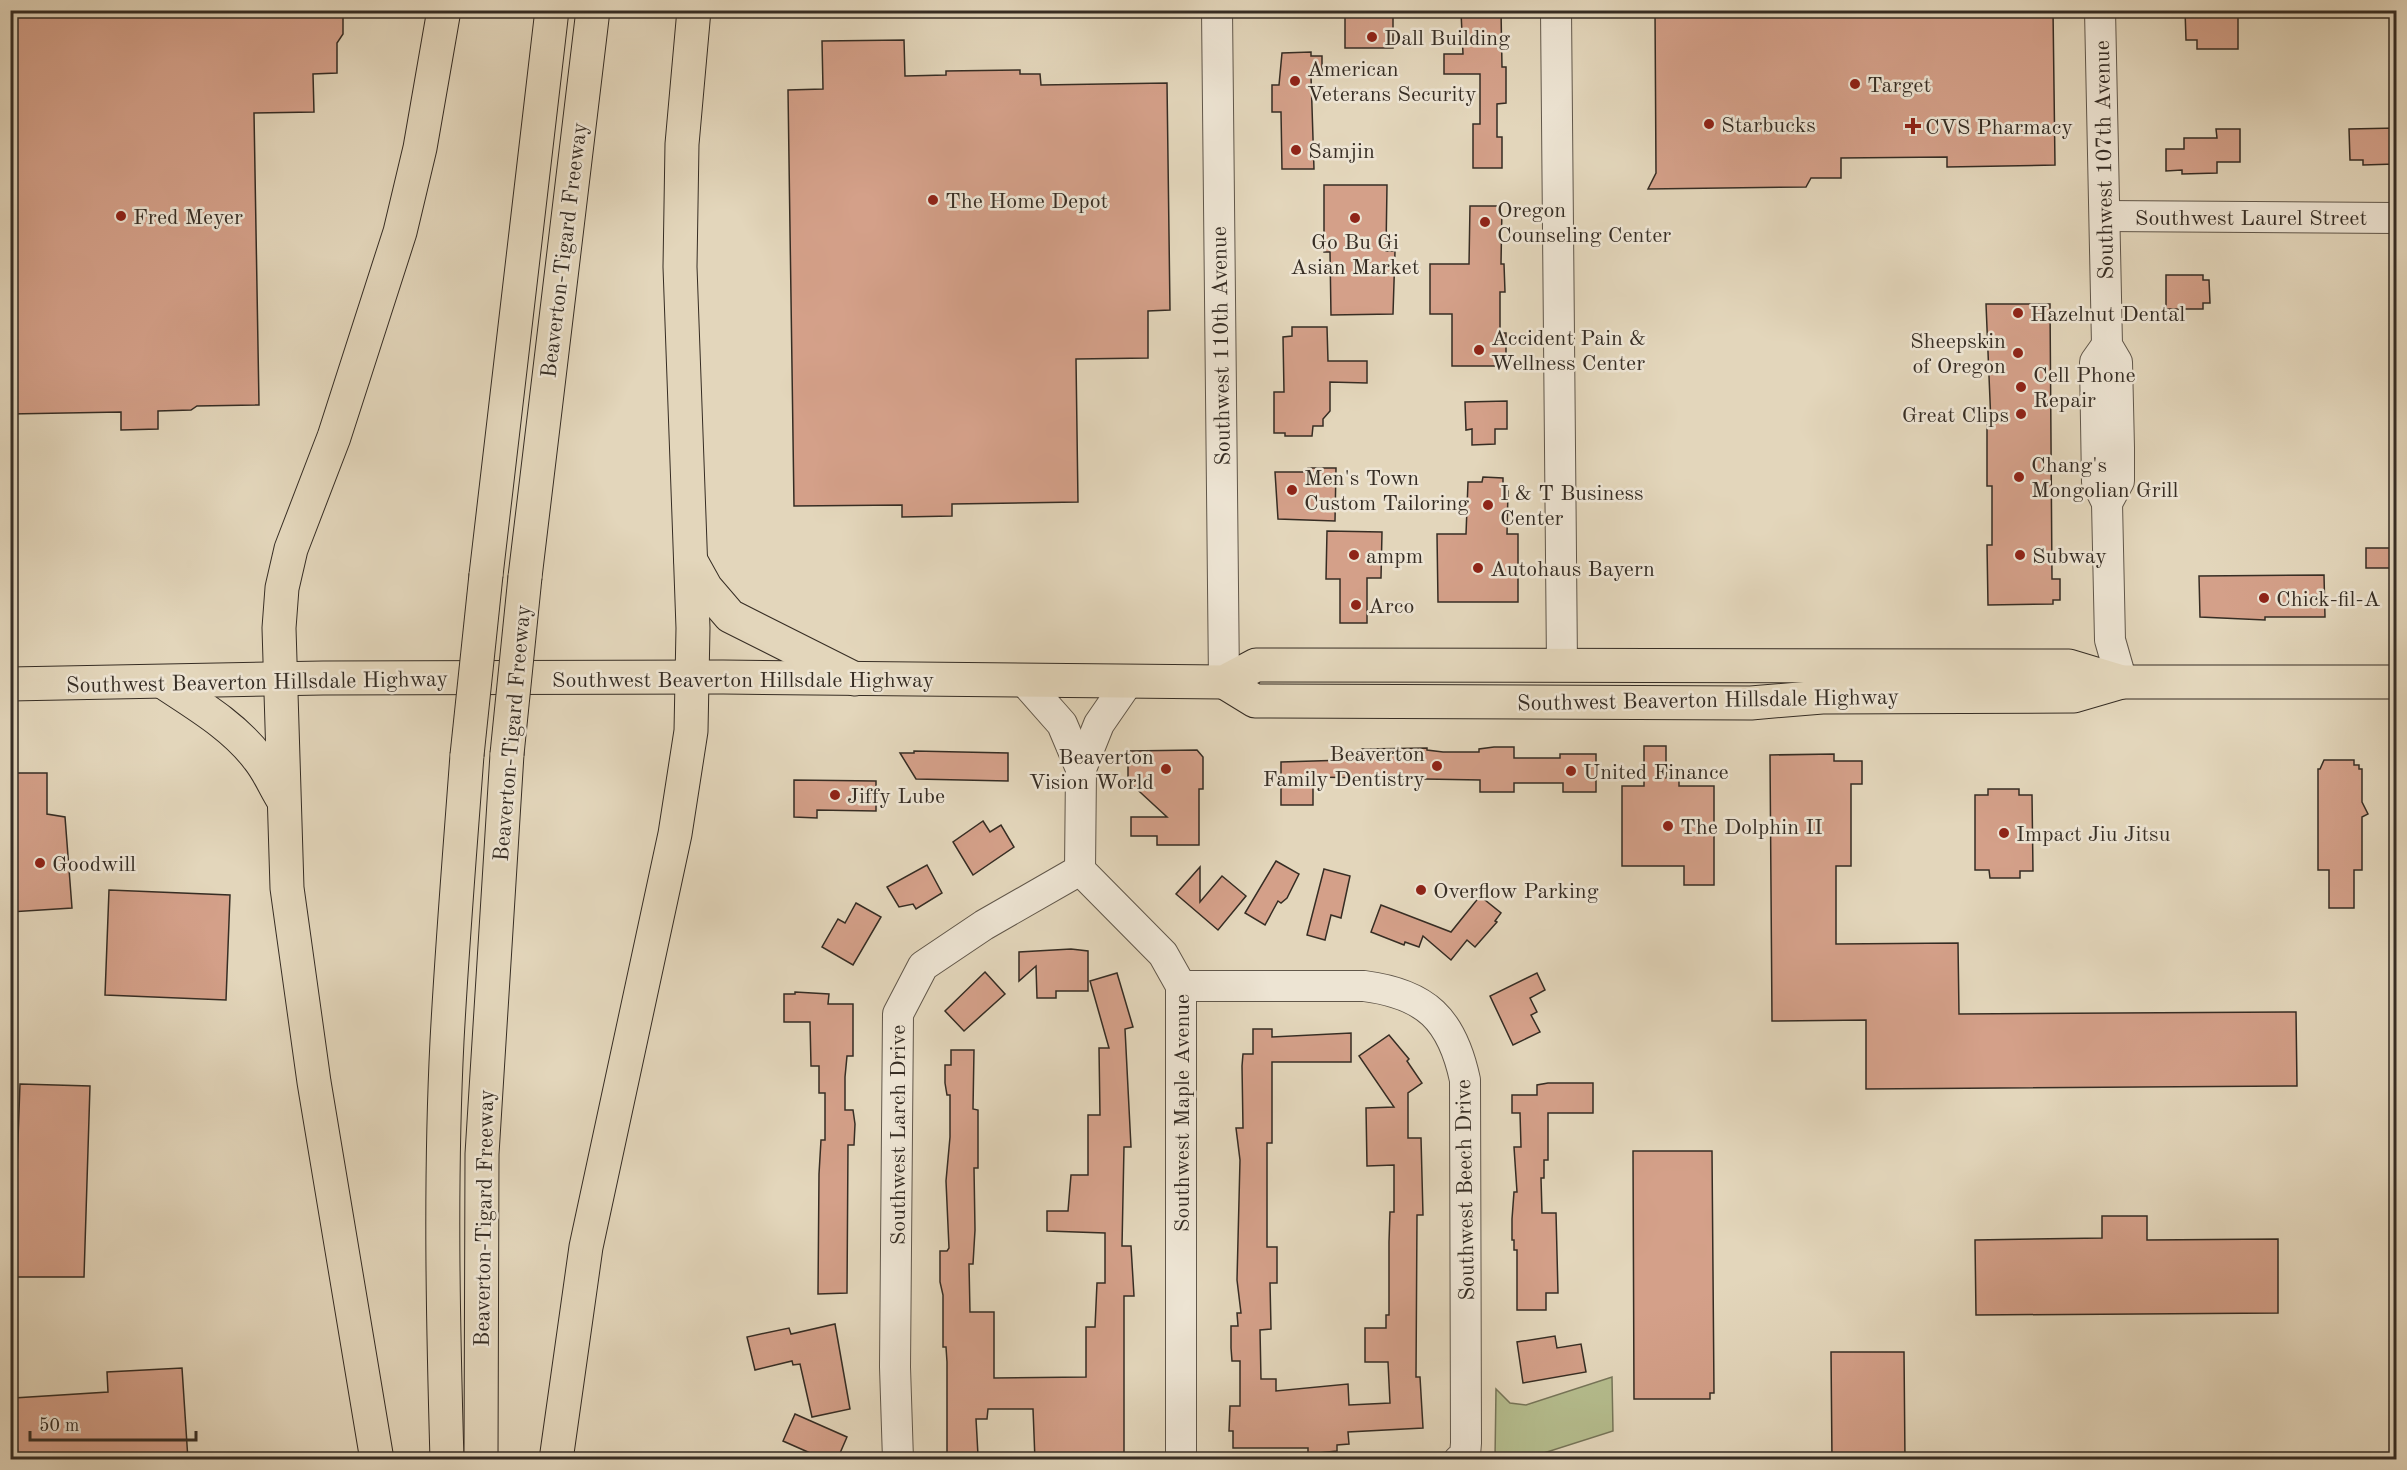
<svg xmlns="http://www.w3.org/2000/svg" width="2407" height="1470" font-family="'Old Standard TT',serif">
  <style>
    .green { fill: #b5bd8e; stroke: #767559; stroke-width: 1.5 }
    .building { fill: #d4a089; stroke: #362d24; stroke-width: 1.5 }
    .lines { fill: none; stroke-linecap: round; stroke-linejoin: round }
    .minor-casing { stroke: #61574a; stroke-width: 32 }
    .major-casing { stroke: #362d24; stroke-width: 35 }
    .highway-casing { stroke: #362d24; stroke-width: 35 }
    .minor { stroke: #ede4d3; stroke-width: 30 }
    .major { stroke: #e3d6bb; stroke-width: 33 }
    .highway { stroke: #e3d6bb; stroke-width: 33 }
    .highway-bridge-casing { stroke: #362d24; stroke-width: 35; stroke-linecap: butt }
    .highway-bridge { stroke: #e3d6bb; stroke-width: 33 }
    .poi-dot { fill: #8f2418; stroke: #ede4d3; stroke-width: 2 }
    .labels { text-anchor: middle; stroke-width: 5; stroke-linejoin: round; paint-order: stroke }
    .poi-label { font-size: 22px; fill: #362d24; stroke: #ede4d3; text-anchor: start }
    .street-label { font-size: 22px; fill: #362d24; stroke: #ede4d3 }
  </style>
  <rect width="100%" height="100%" fill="#e3d6bb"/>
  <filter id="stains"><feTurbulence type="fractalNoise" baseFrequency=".00333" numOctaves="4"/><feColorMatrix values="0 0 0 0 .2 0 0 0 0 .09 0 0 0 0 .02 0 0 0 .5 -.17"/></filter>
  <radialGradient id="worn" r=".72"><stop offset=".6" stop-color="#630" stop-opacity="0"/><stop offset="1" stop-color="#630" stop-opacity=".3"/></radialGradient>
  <path class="green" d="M1612 1377 1613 1431 1525 1459H1495L1496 1389 1510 1403 1526 1405Z"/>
  <g class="building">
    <path d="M10 10H343V34L337 43V73L313 74 314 112 254 113 259 405 197 406 191 410 158 411V429L121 430V412L10 414Z"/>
    <rect x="1345" y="10" width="48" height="38"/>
    <path d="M1501 10 1502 67H1506V103L1497 104V137H1502V168H1473V124H1480V74H1444V54H1463L1461 12Z"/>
    <path d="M1655 10H2053L2055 165 1947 167V157L1841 158V178H1811L1806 187 1648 189 1656 173Z"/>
    <path d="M2185 10H2238V49H2197V40H2186Z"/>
    <path d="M904 40 905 76 946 75V71L1020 70V74H1040L1041 85 1167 83 1170 310 1148 311V358L1076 359 1078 502 952 504V516L902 517V505L794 506 788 90 823 89 822 41Z"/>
    <path d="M1311 52V56H1322V76H1311L1314 169H1282L1281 112H1272V85H1279L1282 53Z"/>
    <path d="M2397 128 2395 164 2363 165V160H2350L2349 129Z"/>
    <path d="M2216 129H2240V162H2217V173L2182 174V170L2166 171V149H2184V138H2217Z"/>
    <path d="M1324 185H1387L1386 251H1395L1393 314 1331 315 1330 252H1324Z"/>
    <path d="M1470 206H1502L1501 264H1504L1505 292H1500V333H1506V366H1452V314H1430V264H1469Z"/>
    <path d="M2166 275H2203V280H2209L2210 303H2203V309H2166Z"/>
    <path d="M1986 304H2050L2052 579H2060V600H2053V604L1988 605 1987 545H1992V486H1987V424H1991Z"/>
    <path d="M1292 327H1327L1328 361H1367V383L1330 382V411L1323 419V426H1313L1312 436H1285V433H1274V392H1284L1283 337 1292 336Z"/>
    <path d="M1507 401V429H1495V444L1472 445V429L1466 430 1465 402Z"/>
    <path d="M1308 468H1336L1335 521 1278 519 1275 472H1308Z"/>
    <path d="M1483 477 1503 478V491H1508L1507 534H1518V602H1438L1437 534H1466L1468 482H1482Z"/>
    <path d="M1327 531 1382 532 1381 578H1367V623H1340V579H1326Z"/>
    <rect x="2366" y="548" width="31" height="20"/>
    <path d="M2324 575 2325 617H2265V620L2200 617 2199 576Z"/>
    <path d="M1644 746H1666V778H1679V786H1714V885H1684V866H1622V786H1644Z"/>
    <path d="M1494 747H1514V758H1560V754H1596V792H1563V783H1514V792H1480V780L1313 777V805H1281V762L1346 760V752H1362V749L1427 748V750L1443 752H1479V749Z"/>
    <path d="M1197 750 1203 757V789H1199V845H1157V836H1131V817H1167L1128 781V751Z"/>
    <path d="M914 751 1008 753V781L916 779 900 753H914Z"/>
    <path d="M1834 754V761H1862V784H1851V866H1836V944L1958 943 1959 1014 2296 1012 2297 1086 1866 1089V1020L1772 1021 1770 755Z"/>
    <path d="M2324 760H2354V765H2359V769H2362V802L2368 814 2362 817V870H2354V908H2329V870H2318V769H2320Z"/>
    <path d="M10 773H47V814L65 817 72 908 10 912Z"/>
    <path d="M794 780 876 781V811L817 810V818L794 817Z"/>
    <path d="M1988 789H2019V795H2032L2033 871H2020V878H1990L1989 870H1975V795H1988Z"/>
    <path d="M983 821 990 832 1001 825 1014 847 973 875 953 842Z"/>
    <path d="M1276 861 1299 874 1287 898 1281 903 1278 901 1265 925 1245 913Z"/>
    <path d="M927 865 942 893 916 909 913 904 899 907 887 887Z"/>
    <path d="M1200 867V902L1222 876 1246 896 1218 930 1176 894Z"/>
    <path d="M1324 869 1350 876 1341 918 1331 915 1325 940 1307 935Z"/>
    <path d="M109 890 230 895 226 1000 105 995Z"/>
    <path d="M1480 896 1501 913 1495 921 1497 922 1475 947 1467 940 1451 960 1423 936 1419 947 1405 942 1404 945 1371 932 1381 905 1451 932Z"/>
    <path d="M856 903 881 917 853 965 822 947 838 919 845 923Z"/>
    <path d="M1071 949 1088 951V991H1056V998H1037L1036 966 1019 981V952Z"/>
    <path d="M985 972 1005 994 964 1031 945 1011Z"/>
    <path d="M1117 973 1133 1027 1125 1029 1131 1147H1124L1122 1246H1131L1134 1296H1124V1460H1035L1033 1409H988L987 1419H976L978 1455H973V1460H947V1362L946 1347H943V1295L940 1282V1251H947L949 1248 946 1181 950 1137V1095H947L945 1083V1065H951V1050H974L973 1109 978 1110V1168H974L975 1230 973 1264H969L970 1312H994V1378L1086 1377V1327H1095L1097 1283H1105V1233L1047 1231V1211H1068L1071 1175H1088V1115H1100L1099 1048H1109L1090 981Z"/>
    <path d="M1537 973 1545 990 1530 998 1537 1012 1531 1015 1540 1032 1513 1045 1490 996Z"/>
    <path d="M795 992 829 994 828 1004H853V1056H847L845 1077V1110H853L855 1124 854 1145H848L847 1293 818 1294 819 1174 821 1140H825V1093H819V1066H811L810 1022H784V994H795Z"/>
    <path d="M1253 1029H1272V1037L1351 1033V1062H1272V1143H1267V1247H1277V1283H1270L1271 1329 1260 1330 1261 1379H1276V1391L1348 1384 1349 1405 1390 1403 1388 1362H1365V1328H1386V1315H1389V1242L1390 1212H1394V1165L1367 1166 1366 1108 1394 1107 1359 1056 1389 1035 1409 1059 1407 1061 1422 1083 1408 1093V1138H1421L1423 1215H1417L1416 1377H1420L1423 1428 1348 1432 1349 1444 1337 1445V1451L1308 1454V1448H1233V1431H1229L1230 1406H1240V1361H1232L1231 1348V1326H1238L1237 1313H1241L1237 1280 1240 1160 1236 1128H1243L1242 1066 1243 1054H1253Z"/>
    <path d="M1548 1083H1593V1113H1548V1160H1544V1178H1541L1542 1213H1556L1558 1293H1546V1310H1517V1250H1514V1240H1512V1219L1514 1192H1517L1514 1147H1521L1520 1113H1512V1095H1537V1085Z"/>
    <path d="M20 1084 90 1086 84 1277H13Z"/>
    <path d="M1633 1151H1712L1714 1393H1710V1399H1634Z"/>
    <path d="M2102 1216H2147V1240L2278 1239V1313L1976 1315 1975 1240 2102 1238Z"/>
    <path d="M835 1324 850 1409 812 1417 800 1364 793 1365 792 1361 755 1370 747 1337 789 1328 791 1334Z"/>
    <path d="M1555 1336 1557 1348 1581 1344 1586 1372 1523 1383 1517 1342Z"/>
    <path d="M1831 1352H1904L1905 1460H1832Z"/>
    <path d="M182 1368 188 1460H18L14 1398 108 1392 107 1372Z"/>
    <path d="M795 1414 847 1437 837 1460H826L783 1441Z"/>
  </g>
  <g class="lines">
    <defs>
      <g id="minor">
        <path d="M1217 10 1224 682"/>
        <path d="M1556 10 1562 666"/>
        <path d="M2100 10 2107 345 2117 362 2119 448V481L2107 503"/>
        <path d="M2105 216 2396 218"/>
        <path d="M2107 345 2095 362 2097 482 2107 503 2110 640 2122 682"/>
        <path d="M1024 681 1062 724 1081 769"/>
        <path d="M1128 682 1099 724 1081 769 1080 870 1163 954 1181 986V1460"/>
        <path d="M1181 986H1364C1426 994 1452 1019 1465 1080L1466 1443 1465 1455 1459 1460"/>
        <path d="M898 1460 895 1367 898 1014 923 966 984 925 1080 870"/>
      </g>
      <g id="major">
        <path d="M1224 682 1255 701 1751 703 1822 697 2074 696 2122 682"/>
        <path d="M10 684 323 678 723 677 1224 682 1256 665 2069 666 2122 682H2396"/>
      </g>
      <g id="highway">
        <path d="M691 561 706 588 730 616 855 679"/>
        <path d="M486 575 552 10"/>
        <path d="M525 577 593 10"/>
        <path d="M163 682C196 704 234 726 258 758 268 770 274 785 282 798"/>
        <path d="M377 1460 314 1082 287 888 279 628 282 588 291 549 334 437 400 232 420 148 444 10"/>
        <path d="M447 1460C443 1320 440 1181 447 1041 452 946 460 850 467 755"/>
        <path d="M481 1460 482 1154 507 754"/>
        <path d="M556 1460 586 1247 675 834 691 731 693 628 680 267 682 144 694 10"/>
      </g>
    </defs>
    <use href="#minor" class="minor-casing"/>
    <use href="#major" class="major-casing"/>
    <use href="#highway" class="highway-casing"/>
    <use href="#minor" class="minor"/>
    <use href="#major" class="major"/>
    <use href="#highway" class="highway"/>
    <defs>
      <g id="highway-bridge">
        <path d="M507 754 525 577"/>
        <path d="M467 755 486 575"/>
      </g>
    </defs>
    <use href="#highway-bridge" class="highway-bridge-casing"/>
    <use href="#highway-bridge" class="highway-bridge"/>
  </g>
  <g class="poi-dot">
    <circle cx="1372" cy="37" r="6"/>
    <circle cx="1295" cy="81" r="6"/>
    <circle cx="1855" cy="84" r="6"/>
    <circle cx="1709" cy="124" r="6"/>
    <path d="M1910 117h6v6h6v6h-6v6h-6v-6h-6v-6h6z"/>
    <circle cx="1296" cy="150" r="6"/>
    <circle cx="933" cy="200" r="6"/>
    <circle cx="121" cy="216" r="6"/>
    <circle cx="1355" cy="218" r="6"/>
    <circle cx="1485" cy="222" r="6"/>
    <circle cx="2018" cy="313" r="6"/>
    <circle cx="1479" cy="350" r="6"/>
    <circle cx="2018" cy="353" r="6"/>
    <circle cx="2021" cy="387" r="6"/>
    <circle cx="2021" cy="414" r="6"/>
    <circle cx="2019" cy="477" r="6"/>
    <circle cx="1292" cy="490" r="6"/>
    <circle cx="1488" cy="505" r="6"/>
    <circle cx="1354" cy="555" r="6"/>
    <circle cx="2020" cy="555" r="6"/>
    <circle cx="1478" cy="568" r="6"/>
    <circle cx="2264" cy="598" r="6"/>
    <circle cx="1356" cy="605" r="6"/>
    <circle cx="1437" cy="766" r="6"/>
    <circle cx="1166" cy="769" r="6"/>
    <circle cx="1571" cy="771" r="6"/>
    <circle cx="835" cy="795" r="6"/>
    <circle cx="1668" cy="826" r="6"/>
    <circle cx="2004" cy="833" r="6"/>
    <circle cx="40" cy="863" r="6"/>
    <circle cx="1421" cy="890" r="6"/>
  </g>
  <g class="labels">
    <g class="poi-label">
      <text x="1384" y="45">Dall Building</text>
      <text x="1307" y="76">American<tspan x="1307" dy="25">Veterans Security</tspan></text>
      <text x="1867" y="92">Target</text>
      <text x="1721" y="132">Starbucks</text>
      <text x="1925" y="134">CVS Pharmacy</text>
      <text x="1308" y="158">Samjin</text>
      <text x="945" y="208">The Home Depot</text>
      <text x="1497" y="217">Oregon<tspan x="1497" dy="25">Counseling Center</tspan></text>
      <text x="133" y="224">Fred Meyer</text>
      <text x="1355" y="249" text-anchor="middle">Go Bu Gi<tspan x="1355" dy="25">Asian Market</tspan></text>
      <text x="2030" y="321">Hazelnut Dental</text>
      <text x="1491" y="345">Accident Pain &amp;<tspan x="1491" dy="25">Wellness Center</tspan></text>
      <text x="2006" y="348" text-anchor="end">Sheepskin<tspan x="2006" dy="25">of Oregon</tspan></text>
      <text x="2033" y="382">Cell Phone<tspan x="2033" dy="25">Repair</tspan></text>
      <text x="2009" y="422" text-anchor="end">Great Clips</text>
      <text x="2031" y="472">Chang's<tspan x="2031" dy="25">Mongolian Grill</tspan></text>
      <text x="1304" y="485">Men's Town<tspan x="1304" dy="25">Custom Tailoring</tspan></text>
      <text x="1500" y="500">I &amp; T Business<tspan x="1500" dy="25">Center</tspan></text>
      <text x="1366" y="563">ampm</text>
      <text x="2032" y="563">Subway</text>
      <text x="1490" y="576">Autohaus Bayern</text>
      <text x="2276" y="606">Chick-fil-A</text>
      <text x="1368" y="613">Arco</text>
      <text x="1425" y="761" text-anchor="end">Beaverton<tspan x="1425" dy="25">Family Dentistry</tspan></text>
      <text x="1154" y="764" text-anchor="end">Beaverton<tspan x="1154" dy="25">Vision World</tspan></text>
      <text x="1583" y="779">United Finance</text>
      <text x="847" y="803">Jiffy Lube</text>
      <text x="1680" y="834">The Dolphin II</text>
      <text x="2016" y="841">Impact Jiu Jitsu</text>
      <text x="52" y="871">Goodwill</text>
      <text x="1433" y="898">Overflow Parking</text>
    </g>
    <g class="street-label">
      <text transform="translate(2103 160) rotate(-91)" y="8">Southwest 107th Avenue</text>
      <text x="2251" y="225">Southwest Laurel Street</text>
      <text transform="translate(563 250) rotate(-83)" y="8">Beaverton-Tigard Freeway</text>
      <text transform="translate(1220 346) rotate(-91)" y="8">Southwest 110th Avenue</text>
      <text x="743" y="687">Southwest Beaverton Hillsdale Highway</text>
      <text transform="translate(257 681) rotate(-1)" y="8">Southwest Beaverton Hillsdale Highway</text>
      <text transform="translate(1708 699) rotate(-1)" y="8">Southwest Beaverton Hillsdale Highway</text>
      <text transform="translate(511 733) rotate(-85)" y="8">Beaverton-Tigard Freeway</text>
      <text transform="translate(1181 1113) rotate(-90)" y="8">Southwest Maple Avenue</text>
      <text transform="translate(897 1135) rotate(-90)" y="8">Southwest Larch Drive</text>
      <text transform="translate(1464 1190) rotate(-91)" y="8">Southwest Beech Drive</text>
      <text transform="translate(483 1218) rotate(-89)" y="8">Beaverton-Tigard Freeway</text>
    </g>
  </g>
  <rect width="2407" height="1470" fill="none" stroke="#e3d6bb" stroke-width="36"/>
  <rect x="12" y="12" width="2383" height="1446" fill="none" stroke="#362d24" stroke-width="3"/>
  <rect x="18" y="18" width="2371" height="1434" fill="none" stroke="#362d24" stroke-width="1.5"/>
  <path d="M30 1431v9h166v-9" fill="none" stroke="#362d24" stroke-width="3"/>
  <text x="39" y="1431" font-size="18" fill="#362d24" stroke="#ede4d3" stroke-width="4.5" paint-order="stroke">50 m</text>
  <rect width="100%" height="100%" filter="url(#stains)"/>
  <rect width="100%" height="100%" fill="url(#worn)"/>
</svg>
